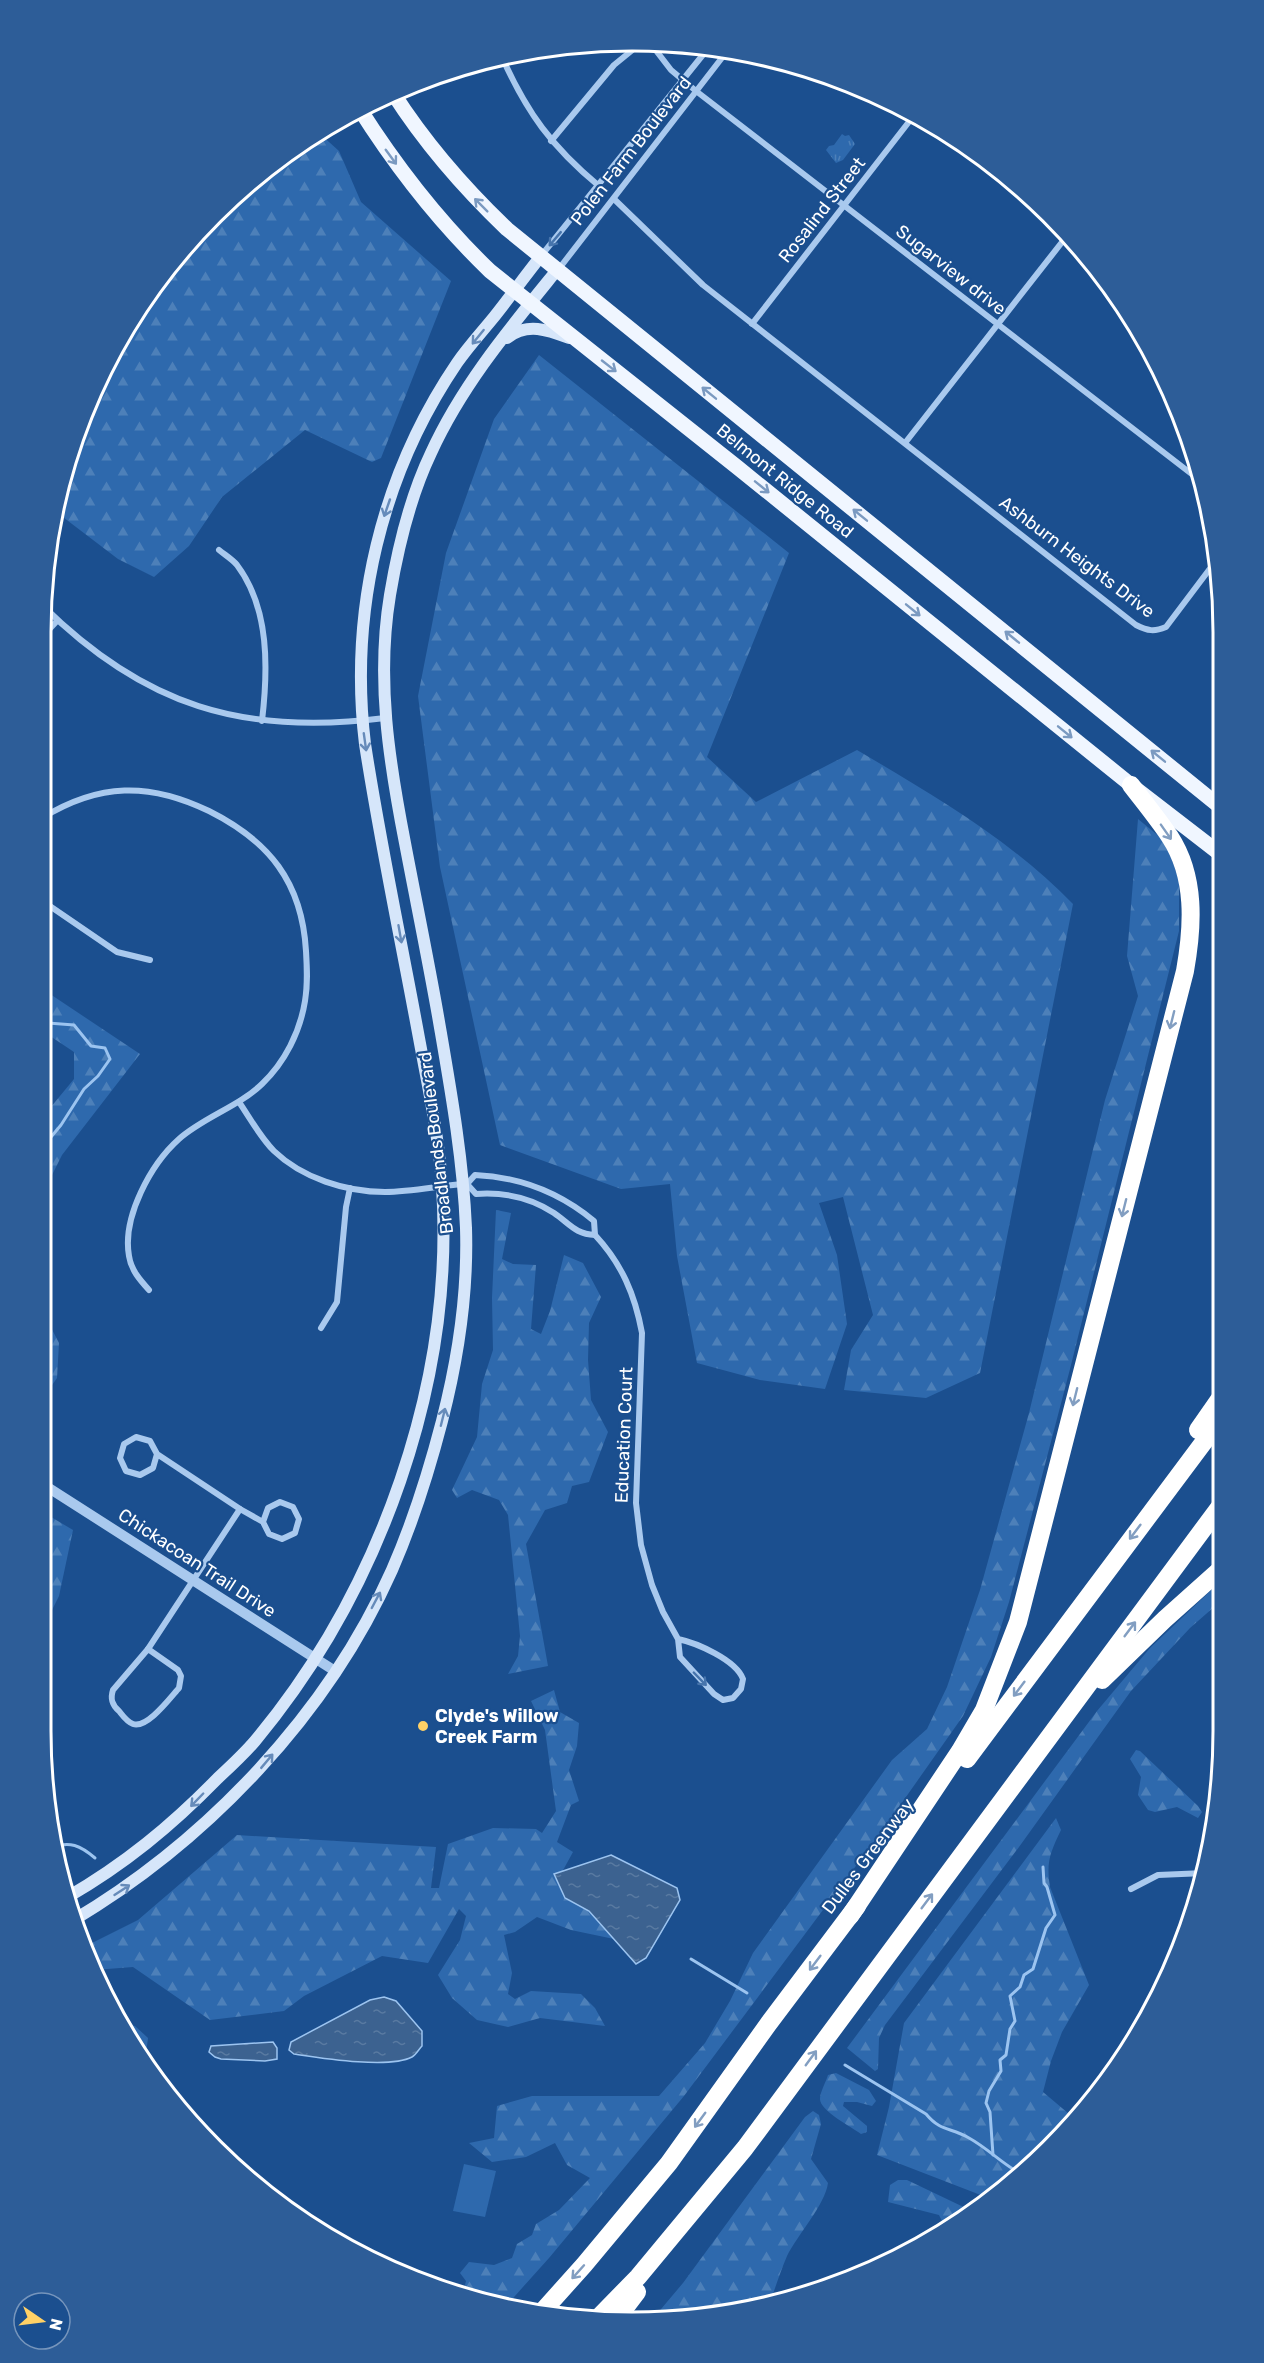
<svg xmlns="http://www.w3.org/2000/svg" width="1264" height="2363" font-family="Rubik,sans-serif">
  <style>
    .green { fill: #2e69ad }
    .forest { fill: url(#forest-firs) }
    .park { fill: url(#park-tufts) }
    .water { fill: url(#water-ripples); stroke: #9cc4f0; stroke-width: 1.5 }
    .lines { fill: none; stroke-linecap: round; stroke-linejoin: round }
    .stream { stroke: #9cc4f0; stroke-width: 3 }
    .minor { stroke: #a9c9ee; stroke-width: 6 }
    .tertiary { stroke: #a9c9ee; stroke-width: 10 }
    .secondary { stroke: #d6e6fa; stroke-width: 12 }
    .primary { stroke: #f0f6ff; stroke-width: 15 }
    .motorway { stroke: #fff; stroke-width: 18 }
    .oneway { stroke: #7b9ac1 }
    .oneway2 { stroke: #4674ac }
    .oneway3 { stroke: #668bba }
    .oneway4 { stroke: #829ec1 }
    .poi-dot { fill: #ffd166; stroke: #1b4f8f; stroke-width: 2 }
    .labels { text-anchor: middle; stroke-width: 4.5; stroke-linejoin: round; paint-order: stroke }
    .street-label { font-size: 18px; fill: #fff; stroke: #1b4f8f }
    .poi-label { font-size: 18px; font-weight: bold; fill: #fff; stroke: #1b4f8f; text-anchor: start }
    .rim { fill: none; stroke: #fff; stroke-width: 3 }
  </style>
  <defs>
    <pattern id="forest-firs" width="22" height="20" patternUnits="userSpaceOnUse" patternTransform="scale(1.5)"><rect width="22" height="20" fill="#2e69ad"/><path d="M5 1l3.5 6h-7zM16 11l3.5 6h-7z" fill="#4d80b9"/></pattern>
    <pattern id="park-tufts" width="24" height="20" patternUnits="userSpaceOnUse" patternTransform="scale(1.5)"><rect width="24" height="20" fill="#2e69ad"/><path d="M3 7l-1-3M5 7V3M7 7l1-3M15 17l-1-3M17 17v-4M19 17l1-3" fill="none" stroke="#4d80b9"/></pattern>
    <pattern id="water-ripples" width="26" height="14" patternUnits="userSpaceOnUse" patternTransform="scale(1.5)"><rect width="26" height="14" fill="#3c6290"/><path d="M2 4q2-2 4 0t4 0M15 11q2-2 4 0t4 0" fill="none" stroke="#597aa1"/></pattern>
  </defs>
  <rect width="100%" height="100%" fill="#1b4f8f"/>
  <path class="green" d="M464 2164 496 2171 485 2217 453 2211Z"/>
  <g class="forest">
    <path d="M319 133 339 151 361 202 451 281 381 458 372 462 305 430 222 497 189 546 154 577 118 559 55 511 61 479 120 337 187 242 272 163Z"/>
    <path d="M539 355 789 553 707 757 756 802 857 750C933 795 1011 840 1073 904L980 1373 926 1398 844 1390 851 1350 873 1315 843 1197 819 1203 837 1255 847 1324 825 1389 760 1380 697 1363 677 1256 670 1184 621 1189 500 1145 440 867 418 696 446 553 494 419Z"/>
    <path d="M1138 819 1166 842 1179 881V931L1070 1369 1009 1602 991 1657 963 1716 882 1831 684 2096 549 2258 505 2307 479 2302 462 2297 466 2281 460 2273 469 2262 494 2265 512 2258 517 2244 532 2235 536 2224 559 2210 590 2178 567 2165 555 2143 526 2157 492 2162 469 2143 494 2138 497 2106 532 2096H659L705 2043 730 2001 753 1953 892 1760 927 1729 947 1687 980 1590 1029 1413 1105 1100 1138 996 1127 956Z"/>
    <path d="M41 988 140 1054 62 1155 41 1197V1119L74 1079V1052L41 1030Z"/>
    <path d="M496 1210 511 1213 502 1259 513 1264 536 1265 531 1329 541 1334 550 1311 564 1255 583 1263 601 1297 589 1323 588 1360 591 1400 608 1432 589 1482 572 1486 567 1503 545 1510 526 1544 548 1666 508 1674 518 1656 520 1636 508 1515 499 1500 472 1490 457 1498 452 1490 477 1437 482 1384 493 1350 492 1298Z"/>
    <path d="M41 1308 59 1343 57 1378 41 1401Z"/>
    <path d="M41 1511 73 1530 59 1596 41 1632Z"/>
    <path d="M1222 1580V1600L1190 1628 1131 1691 1019 1847 885 2025 879 2038 878 2069 875 2071 847 2048 1097 1711 1150 1648Z"/>
    <path d="M554 1690 560 1712 579 1723 577 1746 569 1770 579 1801 571 1805 557 1842 573 1852 562 1872 554 1875 565 1898 589 1911 614 1939 571 1930 537 1917 515 1932 504 1935 512 1973 508 1994 515 1999 531 1991 581 1994 595 2008 605 2026 540 2018 508 2027 477 2020 452 1998 438 1975 460 1940 466 1916 459 1909 428 1963 382 1956 304 1996 284 2011 210 2020 133 1967 94 1970 84 1947 138 1920 237 1835 436 1847 431 1888H439L448 1844 493 1828 536 1829 542 1833 556 1811 545 1730 531 1701Z"/>
    <path d="M1136 1750 1140 1751 1198 1806 1202 1812 1198 1818 1177 1807 1155 1812 1148 1810 1138 1795 1141 1777 1130 1759Z"/>
    <path d="M1056 1818 1061 1830C1050 1853 1046 1862 1050 1887L1089 1985 1062 2032 1051 2061 1043 2092 1075 2119 1022 2175 991 2199 877 2155 889 2107 904 2023Z"/>
    <path d="M117 2021 135 2026 148 2038 146 2053 142 2059Z"/>
    <path d="M836 2073 869 2090 876 2101 872 2106 857 2102H844L843 2106 867 2126V2132L861 2134C852 2127 820 2111 820 2099 820 2092 826 2082 828 2075Z"/>
    <path d="M813 2111 819 2115 821 2124 811 2159 828 2183C825 2205 798 2234 787 2256 780 2272 775 2289 769 2305L671 2321H651L683 2283 805 2117Z"/>
    <path d="M898 2180H907L974 2212 953 2227 944 2225 939 2215 888 2202 890 2185Z"/>
  </g>
  <path class="park" d="M842 134 845 136 849 135 855 144 843 160 836 163 826 150 829 146 834 145Z"/>
  <g class="water">
    <path d="M611 1855 677 1888 680 1900 646 1958 636 1964 589 1911 565 1898 554 1874Z"/>
    <path d="M384 1997 396 2001 422 2031V2046C419 2049 416 2055 412 2057 389 2069 321 2058 294 2054L289 2050 291 2042 370 2000Z"/>
    <path d="M273 2042 277 2048V2059L265 2061 221 2059 215 2057 209 2052 211 2046Z"/>
  </g>
  <g class="lines">
    <g class="stream">
      <path d="M41 1149 61 1125 84 1089 98 1076 110 1059 105 1048 91 1046 74 1025 48 1023 41 1011"/>
      <path d="M52 1848C69 1840 81 1846 95 1858"/>
      <path d="M691 1959 747 1993"/>
      <path d="M845 2065 926 2114C941 2132 950 2127 969 2138 989 2149 1003 2165 1023 2175"/>
      <path d="M993 2155 990 2112 986 2103 989 2091 1001 2071 1000 2060 1006 2055 1010 2029 1015 2021 1010 1996 1020 1987 1024 1975 1033 1969 1046 1928 1055 1915 1047 1887 1044 1883 1043 1867"/>
    </g>
    <g class="minor">
      <path d="M651 44 671 70 696 91 1202 482"/>
      <path d="M502 57C527 113 552 147 599 186"/>
      <path d="M551 141 614 65 641 43"/>
      <path d="M614 199 703 285 1136 625C1148 631 1154 632 1166 627L1218 558"/>
      <path d="M541 256 710 46"/>
      <path d="M558 270 728 50"/>
      <path d="M752 324 915 114"/>
      <path d="M905 443 1066 237"/>
      <path d="M219 550C225 555 232 559 237 565 270 609 268 670 262 721"/>
      <path d="M42 605C144 706 243 736 385 718"/>
      <path d="M42 637 57 621"/>
      <path d="M42 818C99 783 149 782 209 811 269 841 302 882 306 951 307 968 308 984 305 1001 300 1032 285 1062 262 1084 238 1107 204 1117 179 1139 151 1164 122 1217 129 1256 131 1270 140 1280 149 1290"/>
      <path d="M41 900 117 952 150 960"/>
      <path d="M239 1102C250 1118 260 1137 274 1151 302 1178 346 1192 385 1192 411 1192 438 1186 463 1184"/>
      <path d="M475 1175C521 1177 559 1192 594 1221L595 1235C575 1234 570 1224 554 1213 531 1198 503 1192 476 1194L467 1184Z"/>
      <path d="M595 1235C622 1264 635 1295 642 1333L636 1503 641 1545 652 1585 663 1612 678 1639 680 1657 714 1694 723 1700 733 1698 741 1689 743 1679C736 1660 697 1643 678 1639"/>
      <path d="M321 1328 337 1302 346 1207 350 1188"/>
      <path d="M157 1454 153 1468 140 1475 126 1471 120 1458 124 1444 136 1437 150 1441 157 1454 240 1509 263 1522 269 1534 282 1539 295 1533 299 1519 293 1507 280 1502 268 1508 263 1522"/>
      <path d="M148 1649 178 1670 181 1676 179 1688C170 1698 147 1729 133 1724 127 1722 123 1716 119 1711 112 1705 110 1699 113 1690Z"/>
      <path d="M148 1649 240 1509"/>
      <path d="M1131 1889 1158 1875 1205 1873"/>
    </g>
    <path class="tertiary" d="M41 1483 335 1671"/>
    <g class="secondary">
      <path d="M507 338C527 322 548 330 569 338"/>
      <path d="M66 1898C125 1864 171 1826 218 1778 231 1766 244 1754 255 1741 380 1591 455 1382 442 1186 439 1136 428 1087 419 1038 401 940 380 842 365 744 349 611 381 475 457 363 468 347 481 333 494 317 510 297 525 276 541 256"/>
      <path d="M72 1921C207 1841 328 1714 392 1570 413 1522 429 1471 442 1421 458 1359 468 1292 466 1228 463 1157 450 1086 438 1016 428 959 416 901 405 843 389 761 376 679 390 595 398 547 410 497 431 453 462 385 510 328 557 270"/>
    </g>
    <g class="primary">
      <path d="M393 93C425 143 464 188 507 229L1219 806"/>
      <path d="M359 108C397 168 439 222 490 271L737 467 1131 785 1219 853"/>
    </g>
    <g class="motorway">
      <path d="M1198 1430 1221 1397"/>
      <path d="M1102 1680 1165 1619 1222 1568"/>
      <path d="M967 1759 1221 1419"/>
      <path d="M850 1916 960 1751 984 1710 1018 1622 1185 971C1193 926 1196 877 1170 837 1158 819 1144 802 1131 785"/>
      <path d="M541 2313 584 2265 669 2163 769 2023 857 1906"/>
      <path d="M595 2321 638 2277 745 2148 1221 1505"/>
      <path d="M615 2321 637 2292"/>
    </g>
  </g>
  <defs><path id="oneway-shaft" d="M-6 0H5M1.5-3L5.5 0L1.5 3" fill="none" stroke-width="1.6" stroke-linecap="round" stroke-linejoin="round" transform="scale(1.5)"/></defs>
  <g class="oneway">
    <use href="#oneway-shaft" transform="translate(391 157) rotate(54)"/>
    <use href="#oneway-shaft" transform="translate(481 205) rotate(-135)"/>
    <use href="#oneway-shaft" transform="translate(609 366) rotate(38)"/>
    <use href="#oneway-shaft" transform="translate(709 393) rotate(-141)"/>
    <use href="#oneway-shaft" transform="translate(762 487) rotate(39)"/>
    <use href="#oneway-shaft" transform="translate(860 515) rotate(-141)"/>
    <use href="#oneway-shaft" transform="translate(913 610) rotate(39)"/>
    <use href="#oneway-shaft" transform="translate(1012 637) rotate(-141)"/>
    <use href="#oneway-shaft" transform="translate(1065 732) rotate(39)"/>
    <use href="#oneway-shaft" transform="translate(1158 756) rotate(-141)"/>
  </g>
  <g class="oneway2">
    <use href="#oneway-shaft" transform="translate(555 239) rotate(130)"/>
    <use href="#oneway-shaft" transform="translate(700 1679) rotate(46)"/>
  </g>
  <g class="oneway3">
    <use href="#oneway-shaft" transform="translate(478 337) rotate(129)"/>
    <use href="#oneway-shaft" transform="translate(387 508) rotate(109)"/>
    <use href="#oneway-shaft" transform="translate(365 742) rotate(82)"/>
    <use href="#oneway-shaft" transform="translate(400 934) rotate(80)"/>
    <use href="#oneway-shaft" transform="translate(443 1417) rotate(-76)"/>
    <use href="#oneway-shaft" transform="translate(376 1600) rotate(-62)"/>
    <use href="#oneway-shaft" transform="translate(267 1761) rotate(-50)"/>
    <use href="#oneway-shaft" transform="translate(197 1800) rotate(134)"/>
    <use href="#oneway-shaft" transform="translate(122 1890) rotate(-33)"/>
  </g>
  <g class="oneway4">
    <use href="#oneway-shaft" transform="translate(1166 832) rotate(55)"/>
    <use href="#oneway-shaft" transform="translate(1172 1020) rotate(104)"/>
    <use href="#oneway-shaft" transform="translate(1124 1208) rotate(104)"/>
    <use href="#oneway-shaft" transform="translate(1075 1397) rotate(104)"/>
    <use href="#oneway-shaft" transform="translate(1135 1532) rotate(127)"/>
    <use href="#oneway-shaft" transform="translate(1130 1629) rotate(-53)"/>
    <use href="#oneway-shaft" transform="translate(1019 1689) rotate(127)"/>
    <use href="#oneway-shaft" transform="translate(927 1901) rotate(-53)"/>
    <use href="#oneway-shaft" transform="translate(815 1963) rotate(127)"/>
    <use href="#oneway-shaft" transform="translate(811 2058) rotate(-54)"/>
    <use href="#oneway-shaft" transform="translate(700 2120) rotate(126)"/>
    <use href="#oneway-shaft" transform="translate(578 2272) rotate(132)"/>
  </g>
  <circle class="poi-dot" cx="423" cy="1726" r="6"/>
  <g class="labels">
    <g class="street-label">
      <text transform="translate(631 151) rotate(-52)" y="6">Polen Farm Boulevard</text>
      <text transform="translate(822 210) rotate(-52)" y="6">Rosalind Street</text>
      <text transform="translate(951 270) rotate(38)" y="6">Sugarview drive</text>
      <text transform="translate(785 481) rotate(39)" y="6">Belmont Ridge Road</text>
      <text transform="translate(1077 557) rotate(37)" y="6">Ashburn Heights Drive</text>
      <text transform="translate(436 1143) rotate(-97)" y="6">Broadlands Boulevard</text>
      <text transform="translate(624 1435) rotate(-88)" y="6">Education Court</text>
      <text transform="translate(197 1563) rotate(33)" y="6">Chickacoan Trail Drive</text>
      <text transform="translate(868 1856) rotate(-53)" y="6">Dulles Greenway</text>
    </g>
    <g class="poi-label">
      <text x="435" y="1722">Clyde's Willow<tspan x="435" dy="21">Creek Farm</tspan></text>
    </g>
  </g>
  <path d="M0 0H1264V2363H0ZM632 51H632A581 581 0 0 1 1213 632V1731A581 581 0 0 1 632 2312H632A581 581 0 0 1 51 1731V632A581 581 0 0 1 632 51Z" fill="#2d5d98" fill-rule="evenodd"/>
  <path class="rim" d="M632 51H632A581 581 0 0 1 1213 632V1731A581 581 0 0 1 632 2312H632A581 581 0 0 1 51 1731V632A581 581 0 0 1 632 51Z"/>
  <g transform="translate(42 2321) rotate(104)"><circle r="28" fill="#1b4f8f" stroke="#7695bc" stroke-width="1.5"/>
  <path d="M0-4.5L10 22L0 15L-10 22Z" fill="#ffd166"/>
  <text y="-9" font-size="16" font-weight="bold" text-anchor="middle" fill="#ffffff">N</text>
  </g>
</svg>
